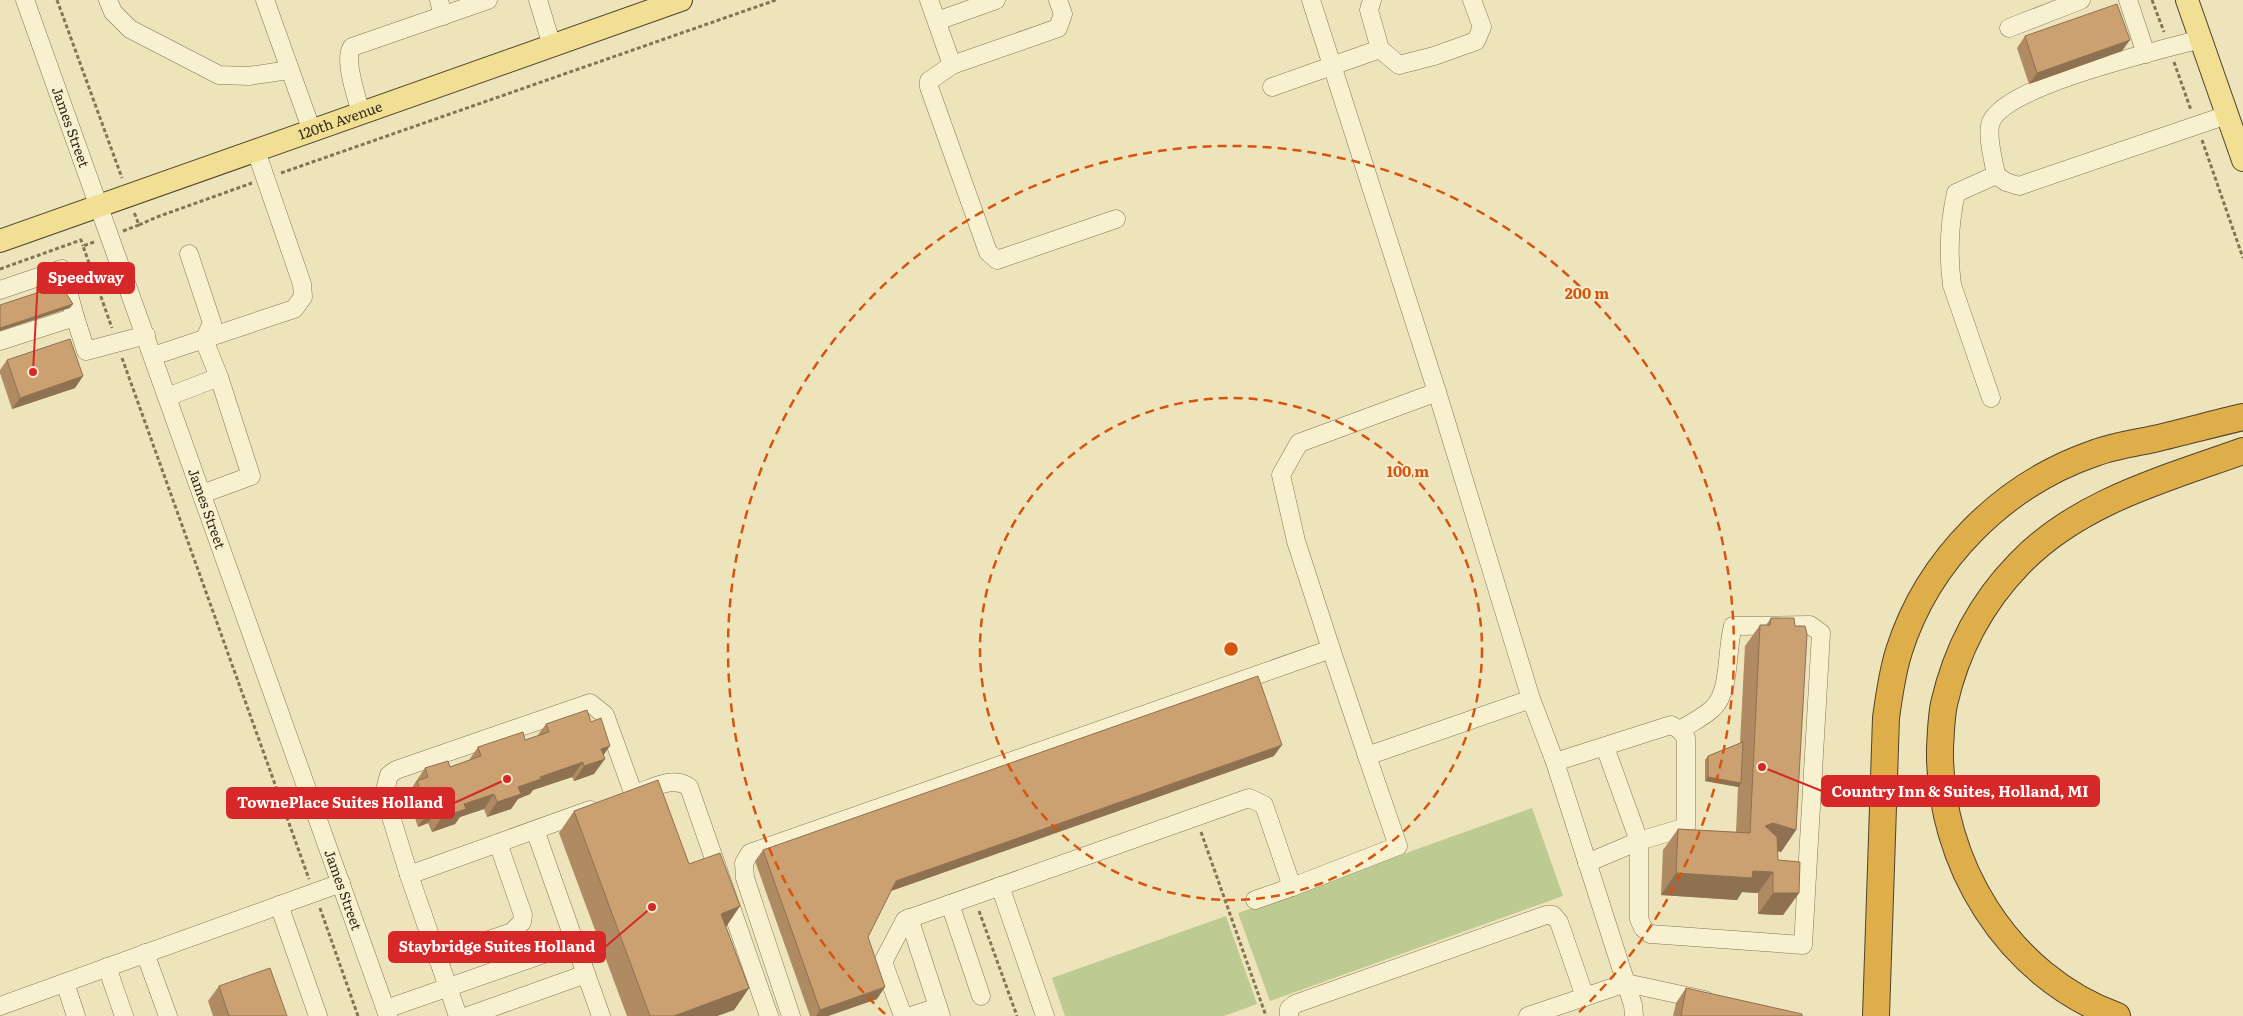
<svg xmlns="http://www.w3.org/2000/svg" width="2243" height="1016" font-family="Literata,serif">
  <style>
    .green { fill: #bdca91 }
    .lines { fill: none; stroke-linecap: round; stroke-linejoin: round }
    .minor-casing { stroke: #847456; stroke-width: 19 }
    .major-casing { stroke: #51412b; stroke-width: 24 }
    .highway-casing { stroke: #51412b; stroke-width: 28 }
    .path { stroke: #847456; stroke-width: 3; stroke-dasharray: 4 2.5; stroke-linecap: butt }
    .minor { stroke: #f8f1cf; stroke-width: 18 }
    .major { stroke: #f1df93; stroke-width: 22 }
    .highway { stroke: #deae4b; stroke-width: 26 }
    .wall { fill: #af8a62 }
    .shaded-wall { fill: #8e7150 }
    .building { fill: #cba172; stroke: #8e7150 }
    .ring { fill: none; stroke: #d6540e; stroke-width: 2.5; stroke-dasharray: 9 6 }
    .labels { text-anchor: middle; stroke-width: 4; stroke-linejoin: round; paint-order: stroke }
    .street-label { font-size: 14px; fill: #33291b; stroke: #f5edcc }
    .centre { fill: #d6540e; stroke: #f5edcc; stroke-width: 2.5 }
    .ring-label { font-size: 15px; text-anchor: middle; font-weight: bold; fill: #d6540e; stroke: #f5edcc; stroke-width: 4; stroke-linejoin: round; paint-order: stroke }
    .leader { fill: none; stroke: #d62828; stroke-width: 2 }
    .callout-dot { fill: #d62828; stroke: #f5edcc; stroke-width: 2 }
    .callout { fill: #d62828; stroke: #d62828; stroke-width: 2 }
    .callout-label { font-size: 15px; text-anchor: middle; font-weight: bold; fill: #fff }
  </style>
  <rect width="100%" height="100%" fill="#ede4bc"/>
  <g class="green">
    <path d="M1532 808 1563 896 1270 1001 1238 913Z"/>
    <path d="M1226 916 1257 1004 1224 1016H1065L1052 978Z"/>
  </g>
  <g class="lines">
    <defs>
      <g id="minor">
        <path id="s1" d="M25 0 388 1016"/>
        <path d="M108 0 113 12 130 29 219 75 249 76 289 70"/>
        <path d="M265 0 312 131"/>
        <path d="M439 0 443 16"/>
        <path d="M538 0 552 46"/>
        <path d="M929 0 952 65 929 81V87L988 252 997 260 1116 219"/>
        <path d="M1311 0 1437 392 1531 699 1555 762 1633 1005 1634 1016"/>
        <path d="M1372 0 1369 10 1380 49 1399 65 1434 56 1476 41 1482 27 1472 0"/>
        <path d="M2128 0 2146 54"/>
        <path d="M937 21 996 0"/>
        <path d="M2009 28 2081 0"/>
        <path d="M2201 39C2161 50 2006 85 1991 122 1986 135 1994 162 1996 175L2006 182 2019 186 2227 115"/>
        <path d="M952 65 1058 28 1063 14 1058 0"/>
        <path d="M1272 87 1380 49"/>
        <path d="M361 114C357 97 343 60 352 47L488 0"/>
        <path d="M189 254 212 323 204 340 219 377 251 476 202 494"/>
        <path d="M0 290 62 269 75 317"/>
        <path d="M0 341 75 317 86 351 146 335"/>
        <path d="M153 356 294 309 303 297 302 284 256 151"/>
        <path d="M167 397 219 377"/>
        <path d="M1991 398 1952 285C1948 254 1949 224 1956 193L1996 175"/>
        <path d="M1331 649 1367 756"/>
        <path d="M1605 747 1639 841V919L1643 928 1650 934 1803 945 1821 633 1810 625 1733 626C1726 649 1731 692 1713 708 1704 717 1691 723 1680 730"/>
        <path d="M1555 762 1671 725 1680 730 1686 738V827L1639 841 1587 863"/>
        <path d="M638 793C655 787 673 776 689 787L769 1016"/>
        <path d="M535 830 575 943"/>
        <path d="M409 875 384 794 389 775 396 770 590 703 605 715 634 795"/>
        <path d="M1000 886 1045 1016"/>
        <path d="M1255 900 1292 887"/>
        <path d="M950 904 981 996"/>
        <path d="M279 905 318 1016"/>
        <path d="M909 918 941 1016"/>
        <path d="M145 953 168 1016"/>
        <path d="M437 958 512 932 522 922 523 915 498 843"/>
        <path d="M107 967 124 1016"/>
        <path d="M65 983 76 1016"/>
        <path d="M0 1006 341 883"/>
        <path d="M386 1009 575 943 601 1016"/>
        <path d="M458 1016 409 875 590 810"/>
        <path d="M468 1016 586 974"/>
        <path d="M791 1016 745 878 744 863 750 853 1331 649 1296 541 1281 475 1299 443 1437 392"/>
        <path d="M903 1016 883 962 905 920 1249 798 1264 805 1292 887 1398 846 1367 756 1531 699"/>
        <path d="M911 1016 938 1007"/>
        <path d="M1289 1016V1009L1295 1004 1546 915H1553L1559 922 1585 997"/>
        <path d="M1528 1016 1626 983 1705 1000"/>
      </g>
      <g id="major">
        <path d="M2187 0 2243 160"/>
        <path id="s2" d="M0 241 681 0"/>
      </g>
      <g id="highway">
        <path d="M1876 1016 1886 718C1889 696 1892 673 1899 651 1928 559 2004 484 2095 453 2114 446 2135 443 2154 439 2184 432 2213 424 2243 417"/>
        <path d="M2117 1016C2007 976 1938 862 1940 748 1941 733 1941 718 1944 704 1956 651 1981 603 2019 564 2078 502 2165 479 2243 451"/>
      </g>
    </defs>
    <use href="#minor" class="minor-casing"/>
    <use href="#major" class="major-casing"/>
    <use href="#highway" class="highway-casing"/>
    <g class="path">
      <path d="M57 0 122 178"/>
      <path d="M2152 0 2164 32"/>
      <path d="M2174 62 2191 110"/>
      <path d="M2202 140 2243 258"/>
      <path d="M281 173 776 0"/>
      <path d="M139 225 157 217 252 183"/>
      <path d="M123 231 139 225 134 212"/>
      <path d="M94 242 83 246 112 328"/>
      <path d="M0 269 81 240 83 246"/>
      <path d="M122 358 309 879"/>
      <path d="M1201 832 1266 1016"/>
      <path d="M320 908 358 1016"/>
      <path d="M979 911 1017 1016"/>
    </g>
    <use href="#minor" class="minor"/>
    <use href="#major" class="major"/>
    <use href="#highway" class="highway"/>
  </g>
  <g class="wall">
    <path d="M2025 36 2122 51 2029 84 2017 48Z"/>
    <path d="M7 360 83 376 75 388 12 409 0 373V370Z"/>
    <path d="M1771 618 1796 830 1781 852 1777 851 1778 860 1799 893 1783 915 1758 914V893L1742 892 1737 900 1661 895 1663 850 1678 829 1736 832 1738 787 1705 781V760L1708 756 1740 743 1745 646 1760 625H1766Z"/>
    <path d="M546 724 604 756 594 774 574 781 572 777 533 790 530 794 518 799 511 809 487 817 484 809 460 817 455 824 432 832 428 823 418 827 407 795 425 768 450 767 469 760 478 747 525 740 537 736Z"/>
    <path d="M1274 756 891 891 868 937 877 999 828 1016H810L755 861 763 850Z"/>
    <path d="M574 811 689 864 740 906 726 927 749 988 734 1010 717 1016H627L559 833Z"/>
    <path d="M219 986 287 1016H213L208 1001Z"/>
    <path d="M1686 988 1802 1016H1673L1676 1003Z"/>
  </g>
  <g class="shaded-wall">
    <path d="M2130 40 2122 51 2029 84 2037 73Z"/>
    <path d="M73 304 70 308 0 331V328Z"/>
    <path d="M83 376 75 388 12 409 20 398Z"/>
    <path d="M1282 745 1274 756 888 892 896 881Z"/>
    <path d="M610 746 600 760 605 759 594 774 574 781 584 766 601 749Z"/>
    <path d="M583 762 572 777 533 790 530 794 518 799 511 809 487 817 497 802 518 787 540 777Z"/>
    <path d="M1708 777 1741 783 1739 787 1705 781Z"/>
    <path d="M494 794 484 809 460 817 455 824 432 832 442 817 464 804Z"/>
    <path d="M439 808 428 823 418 827 428 812Z"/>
    <path d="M1773 823 1796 830 1781 852 1757 844 1765 826Z"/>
    <path d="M1753 871 1773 872 1758 893 1742 892 1737 900 1661 895 1676 873Z"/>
    <path d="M1773 893H1799L1783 915 1758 914Z"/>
    <path d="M740 906 725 928 721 914Z"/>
    <path d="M885 987 877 999 828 1016H816L820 1010Z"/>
    <path d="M749 988 734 1010 717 1016H674Z"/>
  </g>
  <g class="building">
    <path d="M2117 4 2130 40 2037 73 2025 36Z"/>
    <path d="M61 285 73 304 0 328V305Z"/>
    <path d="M70 339 83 376 20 398 7 360Z"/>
    <path d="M1771 618H1794L1795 626H1805L1807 634 1796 830 1773 823 1765 826 1777 837 1778 860 1800 862 1799 893H1773V872L1753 871 1752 878 1676 873 1678 829 1750 833 1760 625H1770Z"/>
    <path d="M1258 676 1282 745 896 881 868 937 885 987 820 1010 763 850Z"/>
    <path d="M587 710 591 722 601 718 610 746 601 749 605 759 584 766 583 762 540 777 541 779 518 787 521 794 497 802 494 794 464 804 466 809 442 817 439 808 428 812 417 781 428 777 425 768 448 761 450 767 481 756 478 747 523 732 525 740 549 732 546 724Z"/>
    <path d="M1743 742 1741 783 1708 777V756Z"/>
    <path d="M658 780 689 864 720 853 740 906 721 914 749 988 674 1016H650L574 811Z"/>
    <path d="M270 968 287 1016H229L219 986Z"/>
    <path d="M1686 988 1802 1014V1016H1681Z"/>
  </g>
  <g class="ring">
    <circle cx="1231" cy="649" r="251"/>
    <path d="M885 1014A503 503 0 1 1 1577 1014"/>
  </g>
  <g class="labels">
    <g class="street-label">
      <text dy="5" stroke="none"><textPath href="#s2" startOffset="361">120th Avenue</textPath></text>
      <text dy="5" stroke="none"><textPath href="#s1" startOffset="135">James Street</textPath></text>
      <text dy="5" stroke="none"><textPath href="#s1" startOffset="540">James Street</textPath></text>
      <text dy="5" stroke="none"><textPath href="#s1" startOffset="945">James Street</textPath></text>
    </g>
  </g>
  <circle cx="1231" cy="649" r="8" class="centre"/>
  <g class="ring-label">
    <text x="1587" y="299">200 m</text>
    <text x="1408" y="477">100 m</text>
  </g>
  <path class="leader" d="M33 372L38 278M1762 767L1822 791M507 779L454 803M652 907L605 947"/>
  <g class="callout-dot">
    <circle cx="33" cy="372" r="5"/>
    <circle cx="1762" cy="767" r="5"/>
    <circle cx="507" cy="779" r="5"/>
    <circle cx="652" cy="907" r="5"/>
  </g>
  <g class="callout">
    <rect x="38" y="263" width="96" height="30" rx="5"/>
    <rect x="1822" y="776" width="277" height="30" rx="5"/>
    <rect x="227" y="788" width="227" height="30" rx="5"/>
    <rect x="389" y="932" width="216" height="30" rx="5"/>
  </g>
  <g class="callout-label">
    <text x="86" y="283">Speedway</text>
    <text x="1960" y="797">Country Inn &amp; Suites, Holland, MI</text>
    <text x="340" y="808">TownePlace Suites Holland</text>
    <text x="497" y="952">Staybridge Suites Holland</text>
  </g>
</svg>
